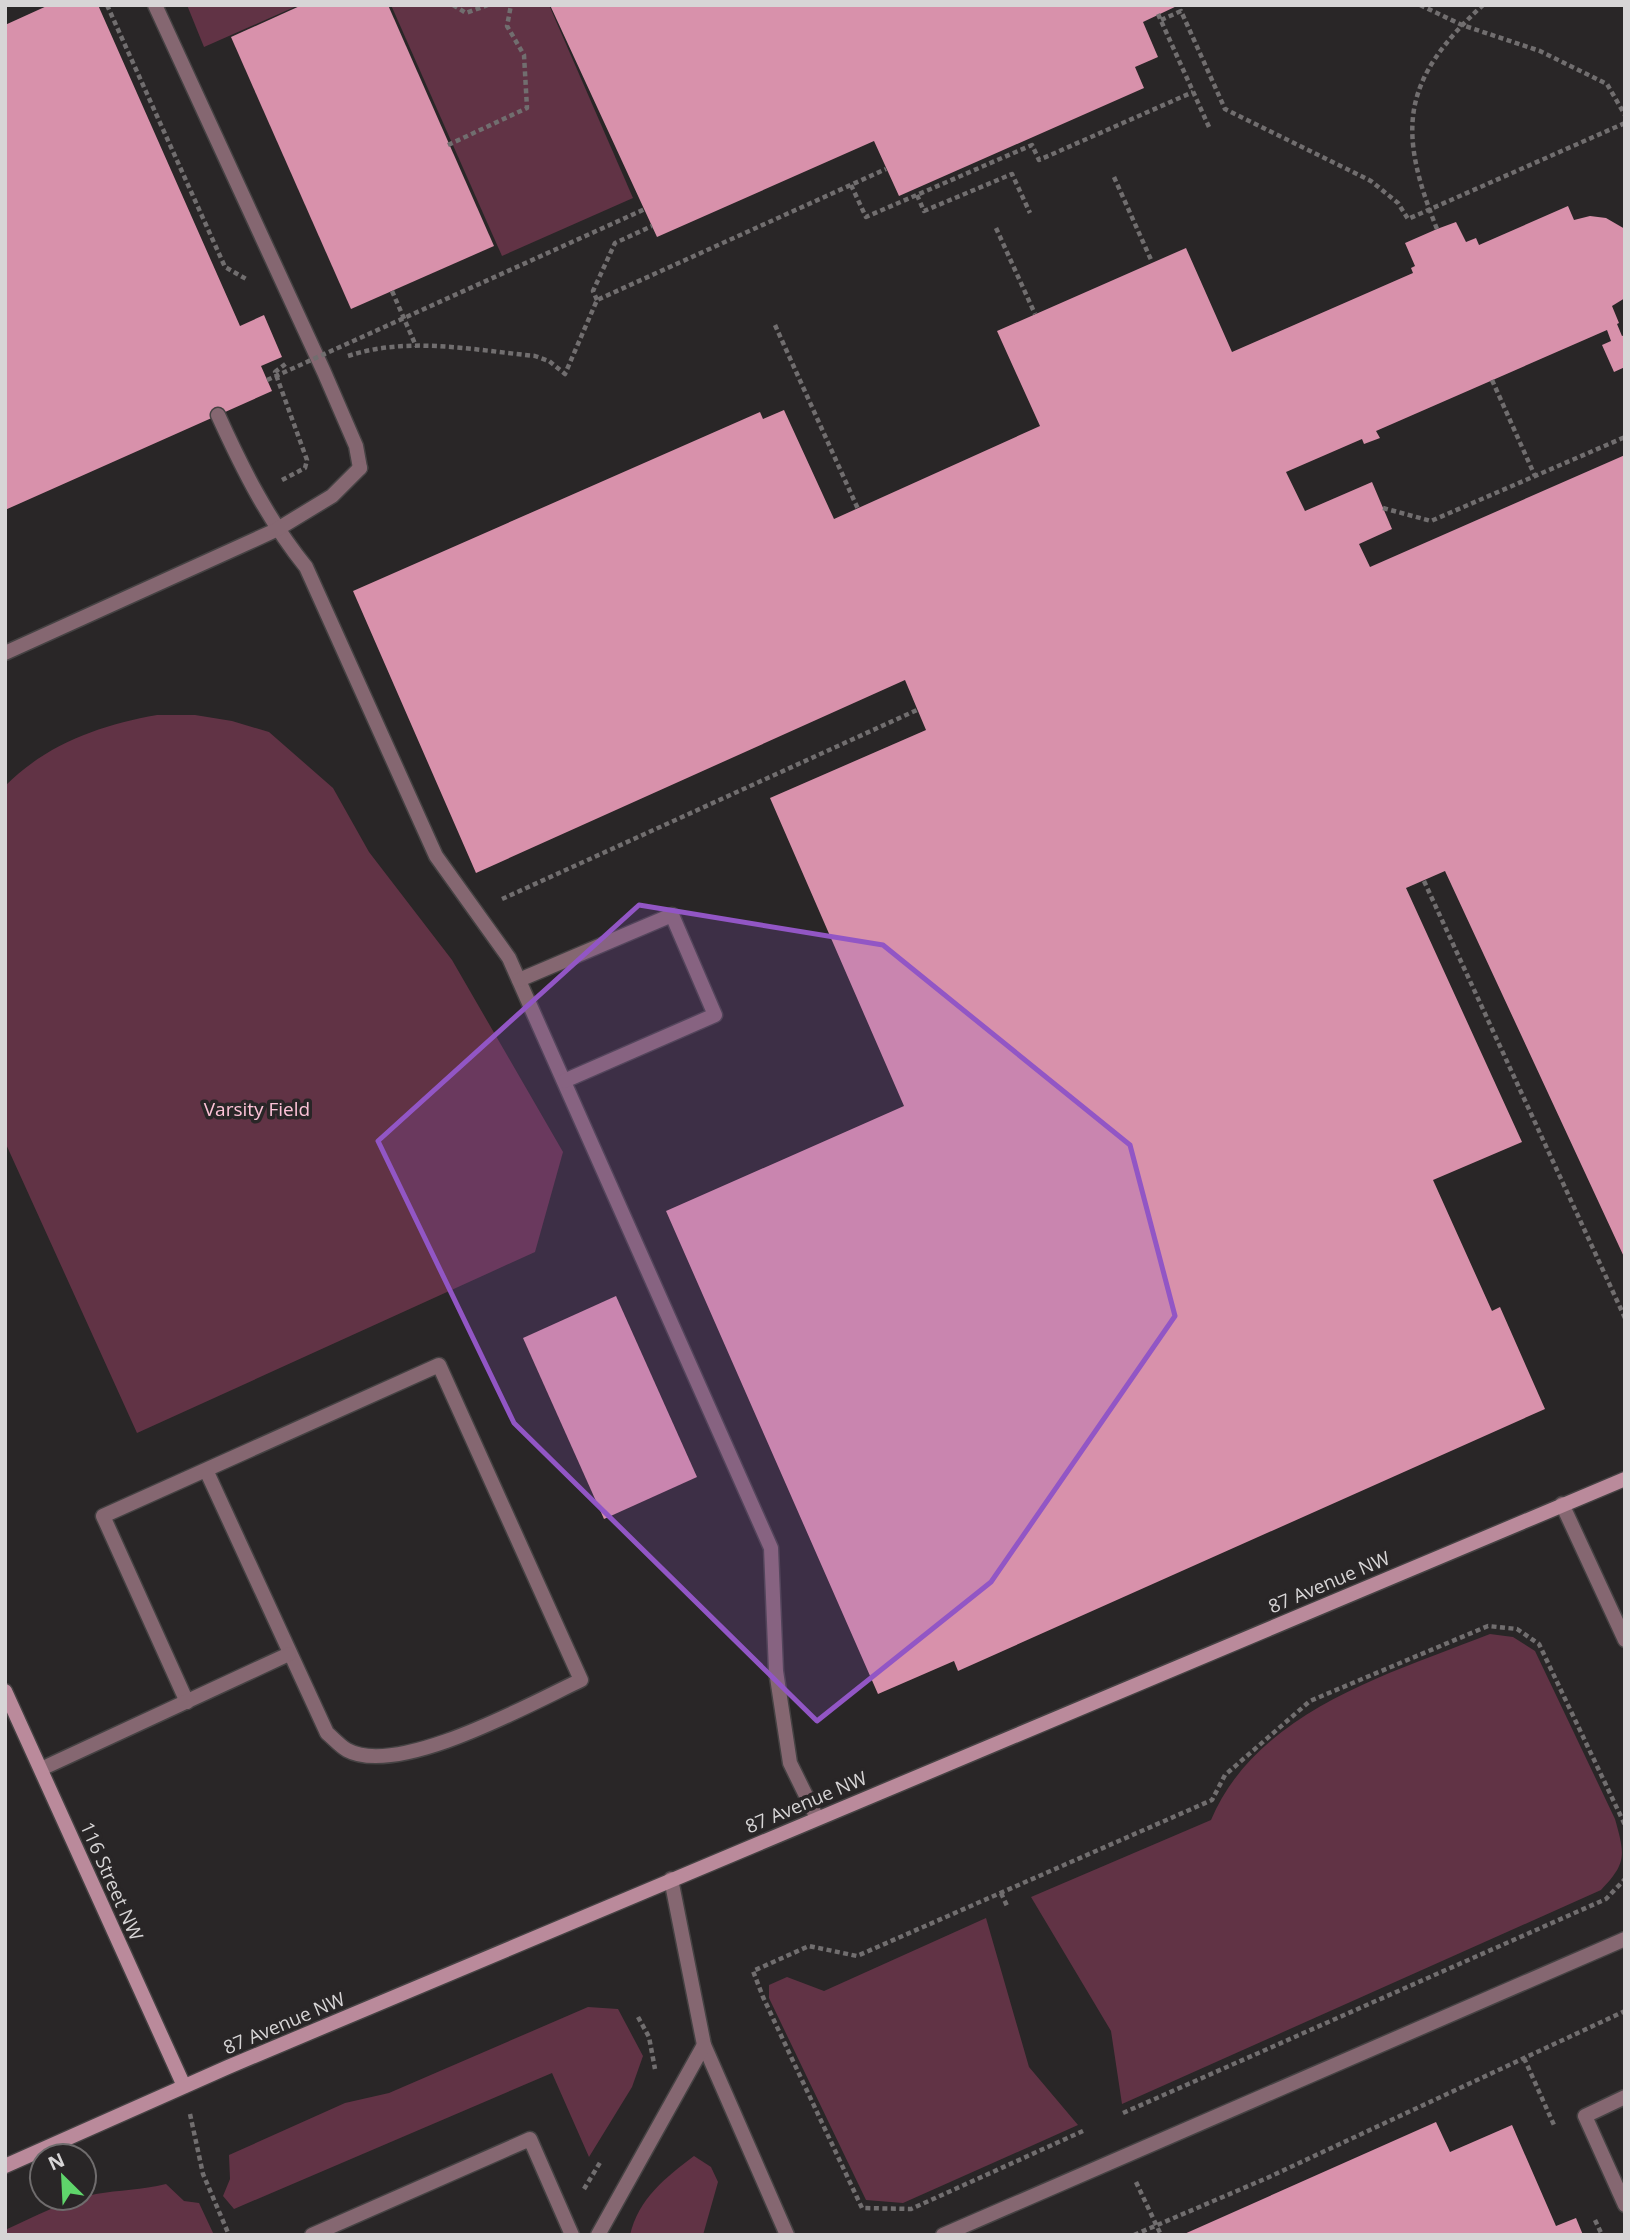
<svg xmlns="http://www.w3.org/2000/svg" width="1630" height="2240" font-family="'Open Sans',sans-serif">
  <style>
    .green { fill: #613345 }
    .building { fill: #d891ab }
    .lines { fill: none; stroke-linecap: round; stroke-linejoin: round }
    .lane-casing { stroke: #454243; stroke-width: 17 }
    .street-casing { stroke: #454243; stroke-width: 17 }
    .secondary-casing { stroke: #454243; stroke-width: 17 }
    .path { stroke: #716e6f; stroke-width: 4.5; stroke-dasharray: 5 3.5; stroke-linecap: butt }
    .lane { stroke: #856771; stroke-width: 14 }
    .street { stroke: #856771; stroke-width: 14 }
    .secondary { stroke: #ba8a9b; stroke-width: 14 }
    .path-bridge { stroke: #716e6f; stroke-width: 4.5; stroke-dasharray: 5 3.5; stroke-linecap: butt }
    .marked { fill: #9256c5; fill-opacity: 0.2; stroke: #9256c5; stroke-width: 5; stroke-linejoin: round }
    .labels { text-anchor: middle; stroke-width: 7; stroke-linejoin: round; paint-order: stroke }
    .park-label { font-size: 19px; fill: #fdc2d7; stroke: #292627 }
    .street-label { font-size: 19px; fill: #d7d5d6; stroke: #292627 }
  </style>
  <rect width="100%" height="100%" fill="#292627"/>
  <g class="green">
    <path d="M187 5H299L204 47Z"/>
    <path d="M391 5H549L633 198 502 256Z"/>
    <path d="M157 715H195L232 721 269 732 333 788 369 852 452 960 563 1152 535 1252 137 1433 5 1142V786C47 744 100 725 157 715Z"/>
    <path d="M1490 1634 1513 1637 1535 1651 1615 1819C1625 1855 1627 1863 1601 1890L1122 2104 1111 2031 1031 1897 1211 1820C1257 1711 1389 1674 1490 1634Z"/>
    <path d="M986 1918 1029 2067 1078 2125 903 2203 866 2200 769 1998V1985L787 1977 824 1991Z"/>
    <path d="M588 2007 618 2009 643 2056 632 2087 589 2157 552 2073 234 2209 223 2196 230 2179 229 2155 345 2103 389 2093Z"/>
    <path d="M694 2156 711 2167 718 2182 703 2235H630C638 2199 666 2177 694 2156Z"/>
    <path d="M166 2184 184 2201 199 2203 214 2235H5V2230C34 2217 65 2200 96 2194 119 2190 142 2190 166 2184Z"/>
  </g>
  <g class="building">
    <path d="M49 5H98L240 326 264 315 282 357 261 366 272 391 5 510V25Z"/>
    <path d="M302 5H388L494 246 351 309 231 37Z"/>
    <path d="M550 5H1179L1143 22 1158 57 1135 67 1144 88 899 196 874 141 657 237Z"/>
    <path d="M1568 206 1574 220 1590 216 1606 218 1625 229V298L1612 306 1619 323 1617 324 1622 336 1625 335V367L1614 372 1602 345 1611 341 1607 330 1376 431 1380 438 1364 444 1362 439 1286 472 1305 511 1372 482 1392 529 1359 544 1370 567 1625 455V1259L1445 871 1406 888 1522 1142 1433 1180 1492 1311 1500 1307 1545 1409 958 1671 954 1661 878 1694 666 1211 904 1106 770 798 926 730 905 680 476 873 353 591 760 412 763 419 784 410 834 519 1040 426 997 331 1186 248 1232 352 1413 273 1411 268 1415 266 1405 243 1437 229 1456 222 1466 242 1476 238 1479 245Z"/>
    <path d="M616 1296 697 1477 604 1519 523 1338Z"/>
    <path d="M1436 2122 1450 2152 1512 2125 1556 2226 1576 2218 1583 2235H1182Z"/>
  </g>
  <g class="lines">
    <defs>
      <g id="lane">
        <path d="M155 5 324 372 356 446 360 468"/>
        <path d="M218 415C243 470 268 520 306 567L436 856 509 958 771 1548 776 1671 790 1763 817 1818"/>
        <path d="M519 980 672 915 715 1015 564 1081"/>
        <path d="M187 1702 103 1516 439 1365 581 1680C532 1703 398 1778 347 1750 340 1746 333 1738 327 1733L206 1470"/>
        <path d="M41 1769 289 1654"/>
        <path d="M1625 2097 1585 2116 1625 2205"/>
        <path d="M312 2235 530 2139 572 2235"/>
      </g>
      <g id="street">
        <path d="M5 653 276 530 332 496 360 468"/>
        <path d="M1562 1504 1625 1640"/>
        <path d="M671 1879 704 2045 787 2235"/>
        <path d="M598 2235 704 2045"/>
        <path d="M943 2235 1625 1939"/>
      </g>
      <g id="secondary">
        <path d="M5 1691 184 2086"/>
        <path d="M5 2166 228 2067 1625 1479"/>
      </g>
    </defs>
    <use href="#lane" class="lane-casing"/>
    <use href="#street" class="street-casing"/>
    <use href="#secondary" class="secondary-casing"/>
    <g class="path">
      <path d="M107 5 225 267 248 280"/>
      <path d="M453 5 466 13 488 5"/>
      <path d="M1420 5 1462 25 1540 51 1607 84 1625 115"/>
      <path d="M1158 14 1209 127"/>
      <path d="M1161 20 1181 11 1225 109 1371 181 1398 203 1408 219 1625 123"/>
      <path d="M448 145 527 108 524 55 507 26 511 5"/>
      <path d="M1114 177 1152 262"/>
      <path d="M851 185 866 217 1032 145 1039 160 1193 92"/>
      <path d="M917 195 924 211 1012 174 1030 213"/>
      <path d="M996 228 1035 314"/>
      <path d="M1437 229C1397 130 1401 80 1483 5"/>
      <path d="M392 291 416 346"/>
      <path d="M597 300 593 291 615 243 652 226"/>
      <path d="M775 325 858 509"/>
      <path d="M348 356C408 336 473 350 535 356L549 361 565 374 597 300 886 169"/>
      <path d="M1492 380 1535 476"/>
      <path d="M282 480 305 468 307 460 275 372 288 362"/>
      <path d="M1383 508 1431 521 1625 437"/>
      <path d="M1424 881 1625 1318"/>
      <path d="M502 899 917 710"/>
      <path d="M1001 1893 1008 1908"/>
      <path d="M638 2017 649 2037 655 2069"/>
      <path d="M1524 2058 1554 2125"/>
      <path d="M1123 2113 1606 1899 1625 1879"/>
      <path d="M190 2114 203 2174 229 2235"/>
      <path d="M1083 2131 911 2209 862 2208 763 1997 753 1971 809 1946 857 1956 1212 1800 1225 1775 1310 1701 1488 1626 1517 1629 1539 1644 1625 1825"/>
      <path d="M1136 2182 1161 2235"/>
      <path d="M584 2189 601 2161"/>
      <path d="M1595 2220 1602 2235"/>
      <path d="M1134 2235 1267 2178 1625 2011"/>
    </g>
    <use href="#lane" class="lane"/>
    <use href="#street" class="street"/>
    <use href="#secondary" class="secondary"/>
    <path class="path-bridge" d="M267 380 645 209"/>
  </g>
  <path class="marked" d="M639 905 883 945 1130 1145 1175 1316 991 1582 817 1721 514 1423 378 1141Z"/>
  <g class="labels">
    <g class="park-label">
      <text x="257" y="1116">Varsity Field</text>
    </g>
    <g class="street-label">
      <text transform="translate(1329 1582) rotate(-23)" y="7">87 Avenue NW</text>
      <text transform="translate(806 1802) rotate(-23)" y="7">87 Avenue NW</text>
      <text transform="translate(112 1881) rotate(66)" y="7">116 Street NW</text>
      <text transform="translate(284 2023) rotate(-23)" y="7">87 Avenue NW</text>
    </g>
  </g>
  <rect width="1630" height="2240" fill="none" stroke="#d7d5d6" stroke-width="14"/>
  <g transform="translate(63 2177) rotate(336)"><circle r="33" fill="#292627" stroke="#6f6c6d" stroke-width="2"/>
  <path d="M0-5L12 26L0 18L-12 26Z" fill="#5fd56b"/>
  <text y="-10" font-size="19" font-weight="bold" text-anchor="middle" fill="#d7d5d6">N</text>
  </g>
</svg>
